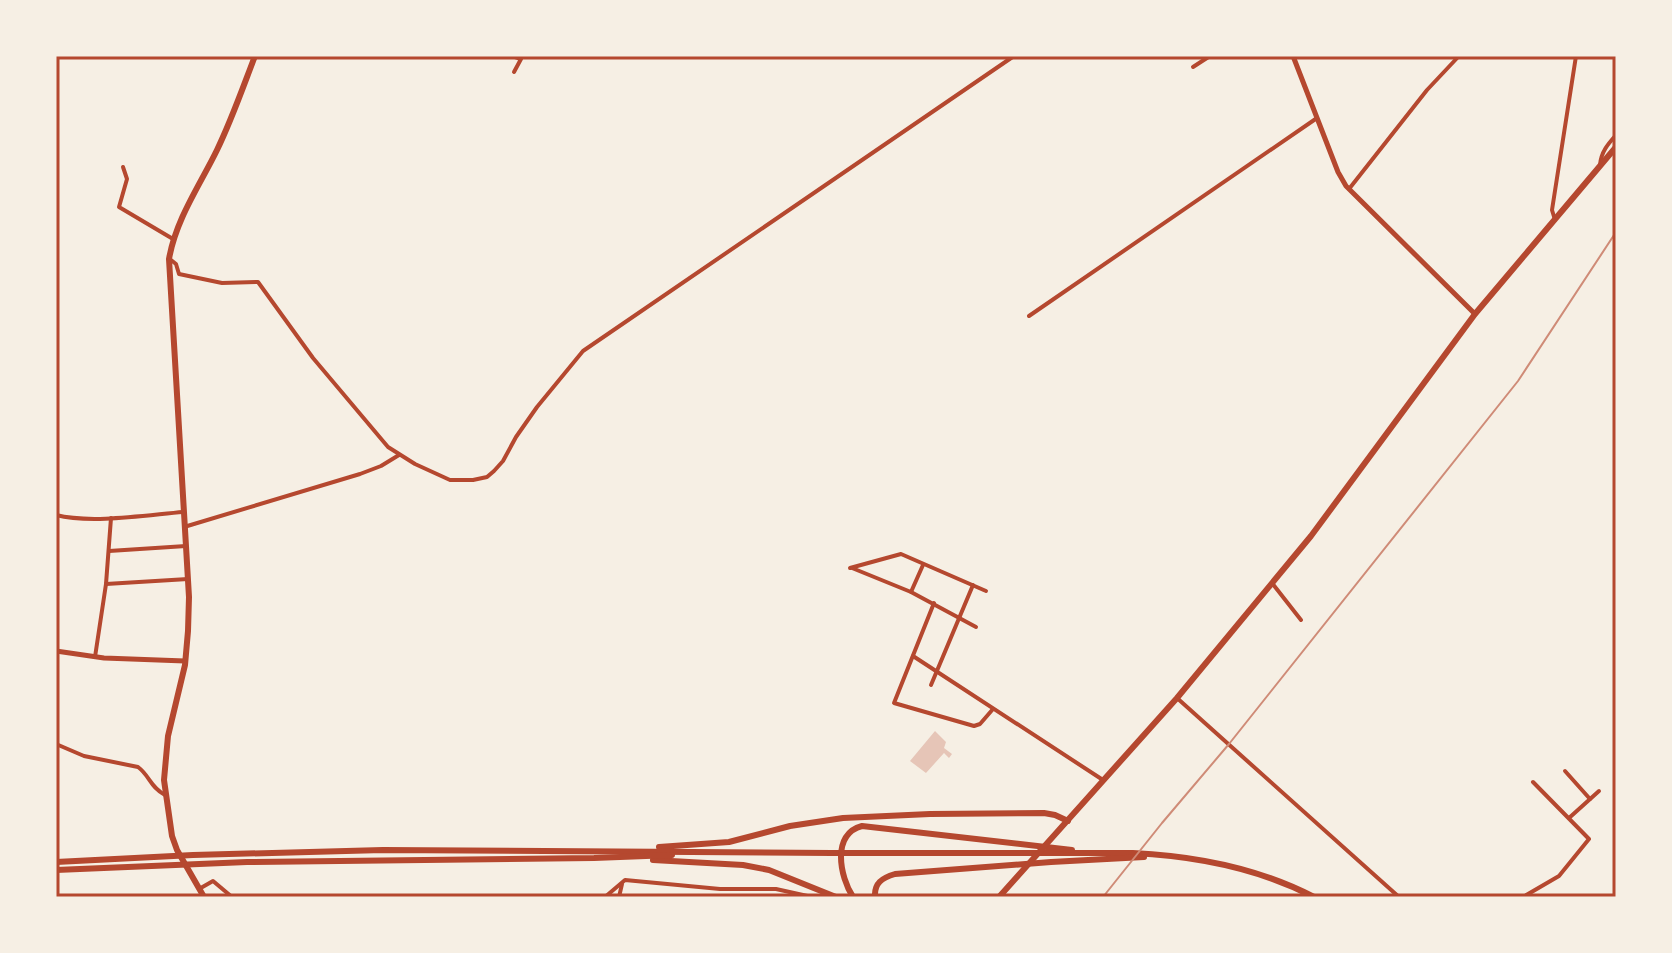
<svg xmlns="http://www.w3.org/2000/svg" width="1672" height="953" font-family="Merriweather,serif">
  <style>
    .building { fill: #e6c5b7 }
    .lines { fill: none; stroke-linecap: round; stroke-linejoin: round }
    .minor { stroke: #b5482f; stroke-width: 4 }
    .tertiary { stroke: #b5482f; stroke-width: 5 }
    .secondary { stroke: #b5482f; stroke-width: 6 }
    .primary { stroke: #b5482f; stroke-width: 6 }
    .rail { stroke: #cf8b77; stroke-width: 2 }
    .neatline { fill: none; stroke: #b5482f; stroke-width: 3 }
  </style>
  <rect width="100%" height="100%" fill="#f6efe4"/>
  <path class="building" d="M935 731 946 742 944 748 952 754 949 758 944 753 926 773 910 761Z"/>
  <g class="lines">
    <g class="minor">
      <path d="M512 56 521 59 514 72"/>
      <path d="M1193 67 1210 56"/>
      <path d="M1600 165C1601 152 1608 144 1616 135"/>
      <path d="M123 167 127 179 119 207 173 239"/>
      <path d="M1349 189 1427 90 1459 56"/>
      <path d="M1555 220 1552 210 1576 56"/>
      <path d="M171 260 176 264 179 274 222 283 258 282 313 358 388 447 415 464 450 480H473L487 477 494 471 503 461 516 437 537 407 583 351 1014 56"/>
      <path d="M1029 316 1317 118"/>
      <path d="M56 515C91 524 147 515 183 512"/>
      <path d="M184 527 360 474 381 466 399 455"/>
      <path d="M109 551 186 546"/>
      <path d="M850 568 901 554 986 591"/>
      <path d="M852 568 911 592 976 627"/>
      <path d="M1272 583 1301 620"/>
      <path d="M106 584 188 579"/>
      <path d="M911 592 923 565"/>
      <path d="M934 603 894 703 974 726 980 724 993 709"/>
      <path d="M913 656 1103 780"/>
      <path d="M95 657 106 584 111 518"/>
      <path d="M931 685 973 585"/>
      <path d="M1177 698 1399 897"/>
      <path d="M56 744 84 756 138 767C150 776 150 787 165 795"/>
      <path d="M1565 771 1590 799"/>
      <path d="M1569 818 1599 791"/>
      <path d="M199 889 213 881 232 897"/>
      <path d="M605 897 625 880 720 889H776L812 897"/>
      <path d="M619 897 622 884"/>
      <path d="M1523 897 1559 876 1589 839 1533 782"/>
    </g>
    <g class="tertiary">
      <path d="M1293 56 1338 172 1346 186 1475 314"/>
      <path d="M56 651 104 658 185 661"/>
    </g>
    <path class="secondary" d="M204 897 177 850 172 836 164 780 168 736 185 665 188 631 189 597 169 259C176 219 200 185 217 150 232 119 243 87 255 56"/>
    <g class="primary">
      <path d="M659 847 729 842 790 826 843 818 930 814 1044 813 1055 815 1068 821"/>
      <path d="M653 860 743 865 769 870 836 897"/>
      <path d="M56 862 193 855 383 850 832 853H1133C1196 856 1258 868 1314 897"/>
      <path d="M56 870 247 862 594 858 672 855"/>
      <path d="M853 897C840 877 831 834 862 826L1072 850"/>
      <path d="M875 897C874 883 882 878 895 874L1051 862 1144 857"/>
      <path d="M999 897 1177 698 1311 536 1475 314 1616 147"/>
    </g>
    <path class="rail" d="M1103 897 1162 823 1229 744 1518 381 1616 232"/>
  </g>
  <rect width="1672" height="953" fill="none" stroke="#f6efe4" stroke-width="116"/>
  <rect x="58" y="58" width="1556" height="837" class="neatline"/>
</svg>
